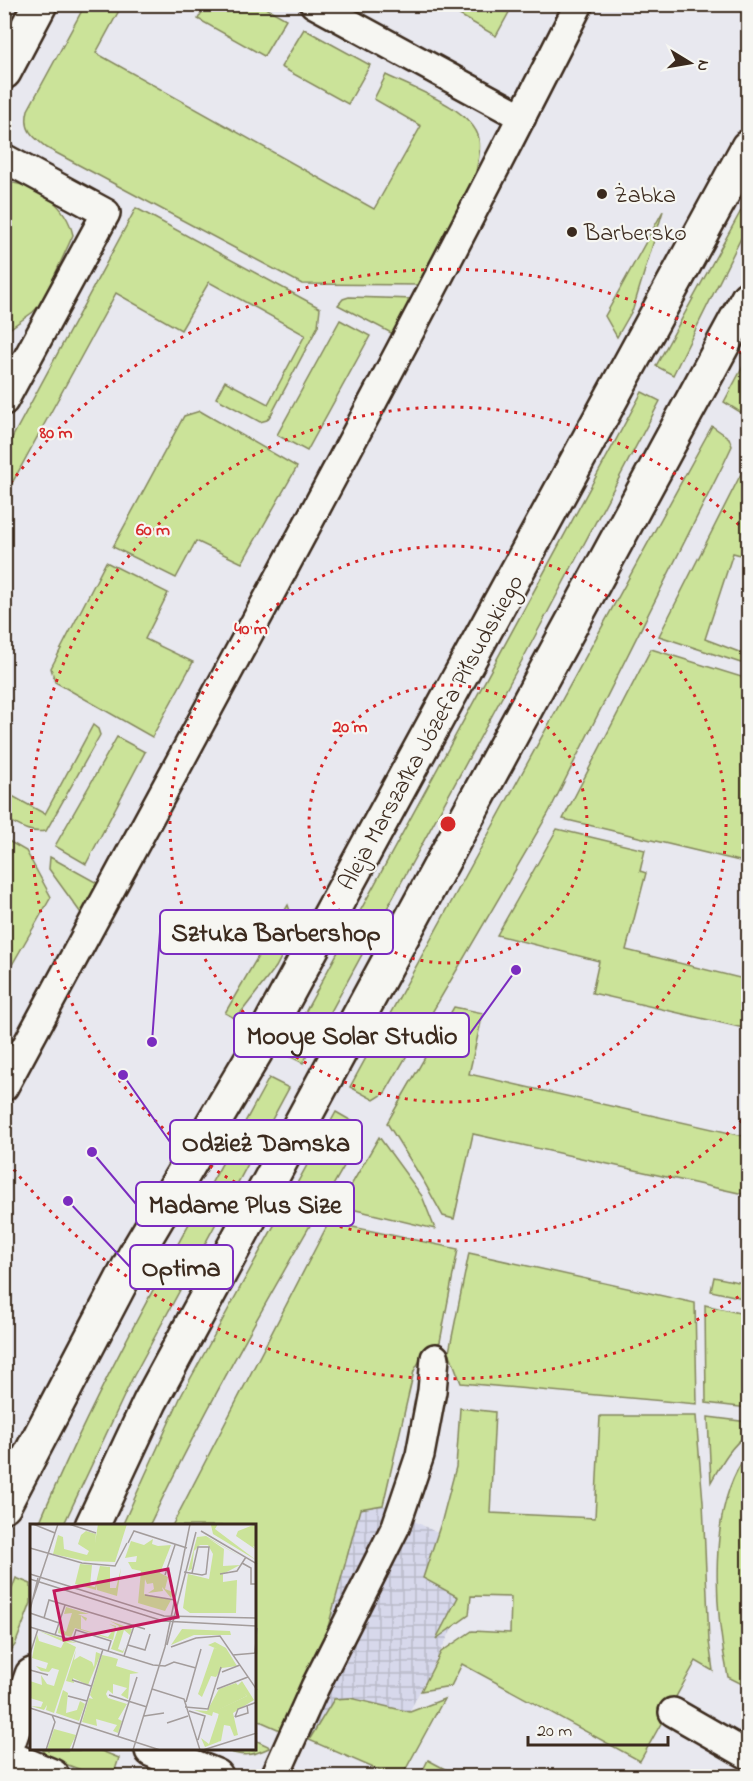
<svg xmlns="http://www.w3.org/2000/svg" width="753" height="1781" font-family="'Indie Flower',sans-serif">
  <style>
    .industrial { fill: url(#industrial-grid) }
    .grass { fill: #cbe399; stroke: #83865c; stroke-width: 1.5 }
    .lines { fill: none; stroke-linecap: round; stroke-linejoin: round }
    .service-casing { stroke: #3b2a1e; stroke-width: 32 }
    .minor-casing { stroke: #3b2a1e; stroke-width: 38 }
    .tertiary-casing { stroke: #3b2a1e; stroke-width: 38 }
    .service { stroke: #f6f6f2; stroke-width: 27 }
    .minor { stroke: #f6f6f2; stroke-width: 33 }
    .tertiary { stroke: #f6f6f2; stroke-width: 33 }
    .ring { fill: none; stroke: #d62828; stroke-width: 3; stroke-dasharray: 3 6 }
    .poi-dot { fill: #3b2a1e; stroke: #f6f6f2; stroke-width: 2 }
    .labels { text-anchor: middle; stroke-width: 4.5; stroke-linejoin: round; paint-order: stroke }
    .poi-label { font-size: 24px; fill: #3b2a1e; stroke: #f6f6f2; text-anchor: start }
    .street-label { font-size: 24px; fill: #3b2a1e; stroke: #f6f6f2 }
    .inset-road { fill: none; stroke: #a39c9b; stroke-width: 1.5 }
    .view { fill: #c2185b; fill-opacity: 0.15; stroke: #c2185b; stroke-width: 3 }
    .inset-edge { fill: none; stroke: #3b2a1e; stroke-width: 3 }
    .centre { fill: #d62828; stroke: #f6f6f2; stroke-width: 3 }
    .ring-label { font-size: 18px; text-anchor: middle; font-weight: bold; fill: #d62828; stroke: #f6f6f2; stroke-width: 4.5; stroke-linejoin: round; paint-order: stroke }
    .leader { fill: none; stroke: #7b2cbf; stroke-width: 2 }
    .callout-dot { fill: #7b2cbf; stroke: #f6f6f2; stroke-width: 2 }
    .callout { fill: #f6f6f2; stroke: #7b2cbf; stroke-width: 2 }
    .callout-label { font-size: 26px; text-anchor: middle; font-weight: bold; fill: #3b2a1e }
  </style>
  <defs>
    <pattern id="industrial-grid" width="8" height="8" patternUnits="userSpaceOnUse" patternTransform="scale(1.5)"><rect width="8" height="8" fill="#d7d8eb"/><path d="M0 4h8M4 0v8" fill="none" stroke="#b9bac9"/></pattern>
  </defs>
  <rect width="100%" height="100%" fill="#e8e8ef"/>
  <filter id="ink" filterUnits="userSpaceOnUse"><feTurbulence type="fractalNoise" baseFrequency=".0167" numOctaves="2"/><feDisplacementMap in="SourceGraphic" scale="12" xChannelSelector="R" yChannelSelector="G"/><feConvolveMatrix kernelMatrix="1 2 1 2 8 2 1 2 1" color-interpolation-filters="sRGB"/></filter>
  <g filter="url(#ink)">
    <path class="industrial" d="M383 1505 488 1559 401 1728 334 1699 309 1740 280 1730 325 1638 360 1508Z"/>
    <g class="grass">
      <path d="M85 5H122L96 53 374 209 421 126 374 99 386 75C412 88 473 109 479 139 481 152 477 167 474 180L422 285 302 284 47 148C32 136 23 130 28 110Z"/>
      <path d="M206 5H261L286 19 264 56 198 19Z"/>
      <path d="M442 5H513L496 36Z"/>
      <path d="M304 29 370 65 348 104 281 67Z"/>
      <path d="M9 182C40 187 66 204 73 235L42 303 33 312 5 332 4 183Z"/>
      <path d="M748 198V224L673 375 656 366Z"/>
      <path d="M136 208 320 308 318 326 272 413 267 420 260 422 216 398 225 381 268 404 305 335 209 282 181 330 116 293 5 496V451Z"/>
      <path d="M663 211 633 309 617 337 605 316Z"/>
      <path d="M349 297 414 299 395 335 338 305 343 299Z"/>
      <path d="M340 320 370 336 307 451 277 435Z"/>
      <path d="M748 357V417L724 402Z"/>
      <path d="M642 392 660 401 526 653 303 1063 283 1053Z"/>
      <path d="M200 411 297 467 242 563 196 541 176 578 113 547 184 416Z"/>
      <path d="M712 426 729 438 732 446 724 463 548 814 385 1093 374 1100 350 1087Z"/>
      <path d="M748 460V557L733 553 705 639 747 655 744 664 659 636Z"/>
      <path d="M106 562 168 593 145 639 193 662 152 737 55 682 51 668Z"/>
      <path d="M651 649 748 679V863L563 819Z"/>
      <path d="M93 725 98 729 100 735 46 831C30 834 19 826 5 818V792L45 814Z"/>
      <path d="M117 737 145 752 86 864 55 846Z"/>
      <path d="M557 829 645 850 640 871 646 873 626 950 748 980V1029L592 993 599 961 497 935Z"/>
      <path d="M5 839 26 851 51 897 5 977Z"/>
      <path d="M50 857 99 884 83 916 49 869Z"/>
      <path d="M288 905 296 929 276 967 236 1019 225 1013Z"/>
      <path d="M454 1007 483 1013 469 1074 748 1137V1195L473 1134 454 1219 443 1216 424 1182 387 1123Z"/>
      <path d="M269 1078 289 1088 132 1379 63 1526H38C103 1371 189 1226 269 1078Z"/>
      <path d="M336 1112 362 1127 361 1137C287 1265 213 1392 149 1526H122L181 1396Z"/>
      <path d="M379 1137 422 1196 435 1229 339 1206Z"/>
      <path d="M329 1222 458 1249 440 1342 426 1349 414 1371 383 1505 360 1509 325 1638 280 1730 255 1719V1526H172Z"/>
      <path d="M469 1253 695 1303 697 1404 461 1383 449 1352Z"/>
      <path d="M714 1277 748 1284V1299L711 1291Z"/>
      <path d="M705 1305 748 1315V1408L706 1403Z"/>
      <path d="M460 1408 495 1412 490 1513 595 1518 600 1416H696L703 1502 709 1641 713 1671 696 1661 640 1761 462 1664 451 1686 421 1691 441 1652 472 1631 510 1633 511 1597 471 1596 469 1615 436 1639 458 1597 423 1578 442 1520 456 1467Z"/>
      <path d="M708 1417 748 1422V1434C731 1445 721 1464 711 1482Z"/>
      <path d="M748 1453V1687L728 1677C715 1613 706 1508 748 1453Z"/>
      <path d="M16 1578 31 1584V1603L15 1645 9 1653 5 1654V1607Z"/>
      <path d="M350 1698 410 1712 444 1699 402 1776H392L309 1740 334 1699Z"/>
      <path d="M255 1740 268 1746 269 1748C252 1756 242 1757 225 1750H255Z"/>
      <path d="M43 1750H99L119 1758 113 1776H97L44 1756Z"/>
      <path d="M428 1760 458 1776H420Z"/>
    </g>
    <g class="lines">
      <defs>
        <g id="service">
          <path d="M314 4 522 117"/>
          <path d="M4 158 106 213 4 401"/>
          <path d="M4 1087C198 727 395 369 579 4"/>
          <path d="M673 1712 748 1755"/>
          <path d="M275 1776 315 1687 396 1526 420 1455 432 1391 435 1358"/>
        </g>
        <path id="minor" d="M4 72 40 4"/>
        <g id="tertiary">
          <path d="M4 1505 134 1257 256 1051 748 147"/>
          <path d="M92 1526 150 1402 748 298"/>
          <path d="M152 1750 216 1776"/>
          <path d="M4 1755 32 1675"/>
          <path d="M4 1756 52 1776"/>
        </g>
      </defs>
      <use href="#service" class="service-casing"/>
      <use href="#minor" class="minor-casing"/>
      <use href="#tertiary" class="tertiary-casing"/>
      <use href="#service" class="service"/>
      <use href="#minor" class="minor"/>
      <use href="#tertiary" class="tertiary"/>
    </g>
  </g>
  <g class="ring">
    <circle cx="448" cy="824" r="139"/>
    <circle cx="448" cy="824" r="278"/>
    <path d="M748 1114A417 417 0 1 1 748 534"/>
    <path d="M746 1292A555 555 0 0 1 5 1158M5 490A555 555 0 0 1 746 356"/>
  </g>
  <g class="poi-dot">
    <circle cx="602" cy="194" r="6"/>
    <circle cx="572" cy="232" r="6"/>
  </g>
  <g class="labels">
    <g class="poi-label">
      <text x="614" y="202">Żabka</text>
      <text x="584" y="240">Barbersko</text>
    </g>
    <g class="street-label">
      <text transform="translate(430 732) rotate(-61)" y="8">Aleja Marszałka Józefa Piłsudskiego</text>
    </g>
  </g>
  <g transform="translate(30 1524)">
    <rect width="226" height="226" fill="#e8e8ef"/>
    <path d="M68 0H97L85 38 55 37 23 30 28 11 33 13 34 25 57 31 59 27 48 20 51 11 56 7 66 10 65 19ZM188 0 185 5 226 36 183 10 181 1ZM226 0V23L223 22 225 25 206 12 208 7ZM176 12 213 34 178 14 194 25 193 42 210 41 193 50V58L207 56 206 89H160L153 84 158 50 179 55 183 30 178 21H170L164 27 162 45 158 47 167 13ZM123 15 122 20 128 22 141 21 130 49 138 53 135 65 143 68 141 74 132 63 133 67 118 69 124 65 123 59 117 60 115 55 114 70 141 76 135 87 108 79 111 47 102 45 98 38H106L107 32 95 34 101 17 114 21ZM50 40 62 41 60 62 65 63 70 42 80 43V64H86L91 44 87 72 67 66V61L66 66 45 60ZM36 83 59 90H48L57 94 56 97 51 92V105L78 113 85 103 79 100 86 102 83 116 45 104 41 113 28 109 29 103 36 108 42 89 34 90ZM80 97 102 105 100 111 94 106 88 125 93 127 95 123 93 129 81 125 89 102ZM152 105 200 107 201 111H164L141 121ZM9 107 47 119 36 118 46 123 24 189 16 186 17 181 14 186 1 182 11 183 13 178 0 174V157L12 161 11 151 17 160 24 162 29 146 22 144 19 148 11 147 6 142 16 145 18 139 2 134 7 110 9 117 31 124 34 118ZM185 118 196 124 207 142 192 144 186 153 181 152 172 173 168 170 172 159 184 124 187 125 178 121ZM46 126 44 136 50 132 62 138 64 143 66 128 71 130 58 161 43 154 44 159 36 157ZM72 131 81 133 78 141 81 133 88 135 86 142 109 149 100 150 98 175 91 171 97 164 83 160V170L78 166 76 170 78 174 97 180 88 195 92 197 88 209 83 207 87 201 66 195 67 202 52 198 59 174 63 175 60 171ZM206 159 217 172 190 185 188 218 175 223 171 214 179 220 189 190 183 188 182 192 164 186 177 187 189 165ZM33 166 38 169 36 189 47 186 50 177 55 180 49 197 26 189Z" fill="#cbe399"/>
    <path d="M212 157 224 176 203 189 208 211 204 212 200 202 194 201 191 217 187 218 189 185 217 172 207 162ZM24 205 46 211 39 226H17Z" fill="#cbe399"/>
    <path class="inset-road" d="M3 0 25 9M39 0 66 9M171 7 227 40M98 19 104 7 157 24M0 24 52 39 85 42 97 19M212 39 221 44V60H227M154 48 172 51 176 50 179 23H168L162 49M0 50 134 92 227 94M190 50 207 47 216 33M135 51 145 21M0 55 133 97 227 102M115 71 145 76M3 75 28 0M0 86 8 54M0 89 29 99M14 94 19 76 115 105M0 103 123 141 135 142 144 138 166 144M25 111 35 81M43 116 46 106 81 117 78 127M98 121 115 126 120 110M137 121 166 8M141 123 166 114 190 112 227 166M225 129 227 104M0 130 8 105M203 131 227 129M94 132 104 102M0 146 18 151M192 148 210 141M42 156 61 162M122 165 154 175 170 226M187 165 218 153M79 171 117 183M38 172 57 177M156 178 171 125M155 183 178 185 191 143M0 184 130 226M159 187 175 192 168 216M114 192 134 189M205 193 208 185 227 178M205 193 218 189 217 181M137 199 158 192M88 212 107 153M16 226 25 198 22 191M42 226 73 125M103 226 135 123 160 0M173 226 227 209"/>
    <path class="view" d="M138 45 148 93 34 116 24 67Z"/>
    <rect width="226" height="226" class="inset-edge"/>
  </g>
  <circle cx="448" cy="824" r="9" class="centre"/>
  <g class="ring-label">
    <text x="56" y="438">80 m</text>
    <text x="153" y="535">60 m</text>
    <text x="251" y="634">40 m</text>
    <text x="350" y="732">20 m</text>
  </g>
  <path class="leader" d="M152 1042L160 932M516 970L469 1035M123 1075L170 1142M92 1152L136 1204M68 1201L130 1267"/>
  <g class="callout-dot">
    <circle cx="152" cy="1042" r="6"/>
    <circle cx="516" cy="970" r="6"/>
    <circle cx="123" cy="1075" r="6"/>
    <circle cx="92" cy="1152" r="6"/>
    <circle cx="68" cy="1201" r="6"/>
  </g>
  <g class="callout">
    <rect x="160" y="910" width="233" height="44" rx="6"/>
    <rect x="234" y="1013" width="235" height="44" rx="6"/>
    <rect x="170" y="1120" width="192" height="44" rx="6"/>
    <rect x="136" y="1182" width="218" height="44" rx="6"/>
    <rect x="130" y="1245" width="103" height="44" rx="6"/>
  </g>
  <g class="callout-label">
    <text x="276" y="941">Sztuka Barbershop</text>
    <text x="352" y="1044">Mooye Solar Studio</text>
    <text x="266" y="1151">Odzież Damska</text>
    <text x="245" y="1213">Madame Plus Size</text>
    <text x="181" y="1276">Optima</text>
  </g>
  <rect width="753" height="1781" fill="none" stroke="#f6f6f2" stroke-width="24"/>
  <rect x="12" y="12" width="729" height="1757" fill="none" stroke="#3b2a1e" stroke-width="2" filter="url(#ink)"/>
  <g transform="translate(690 63) rotate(101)" stroke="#f6f6f2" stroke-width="4.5" paint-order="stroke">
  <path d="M0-4.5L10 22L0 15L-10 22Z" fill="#3b2a1e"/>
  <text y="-9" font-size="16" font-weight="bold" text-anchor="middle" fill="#3b2a1e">N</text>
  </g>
  <path d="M528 1736v9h140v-9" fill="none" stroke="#3b2a1e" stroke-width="3"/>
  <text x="537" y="1736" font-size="18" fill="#3b2a1e" stroke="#f6f6f2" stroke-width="4.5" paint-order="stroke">20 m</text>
</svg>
